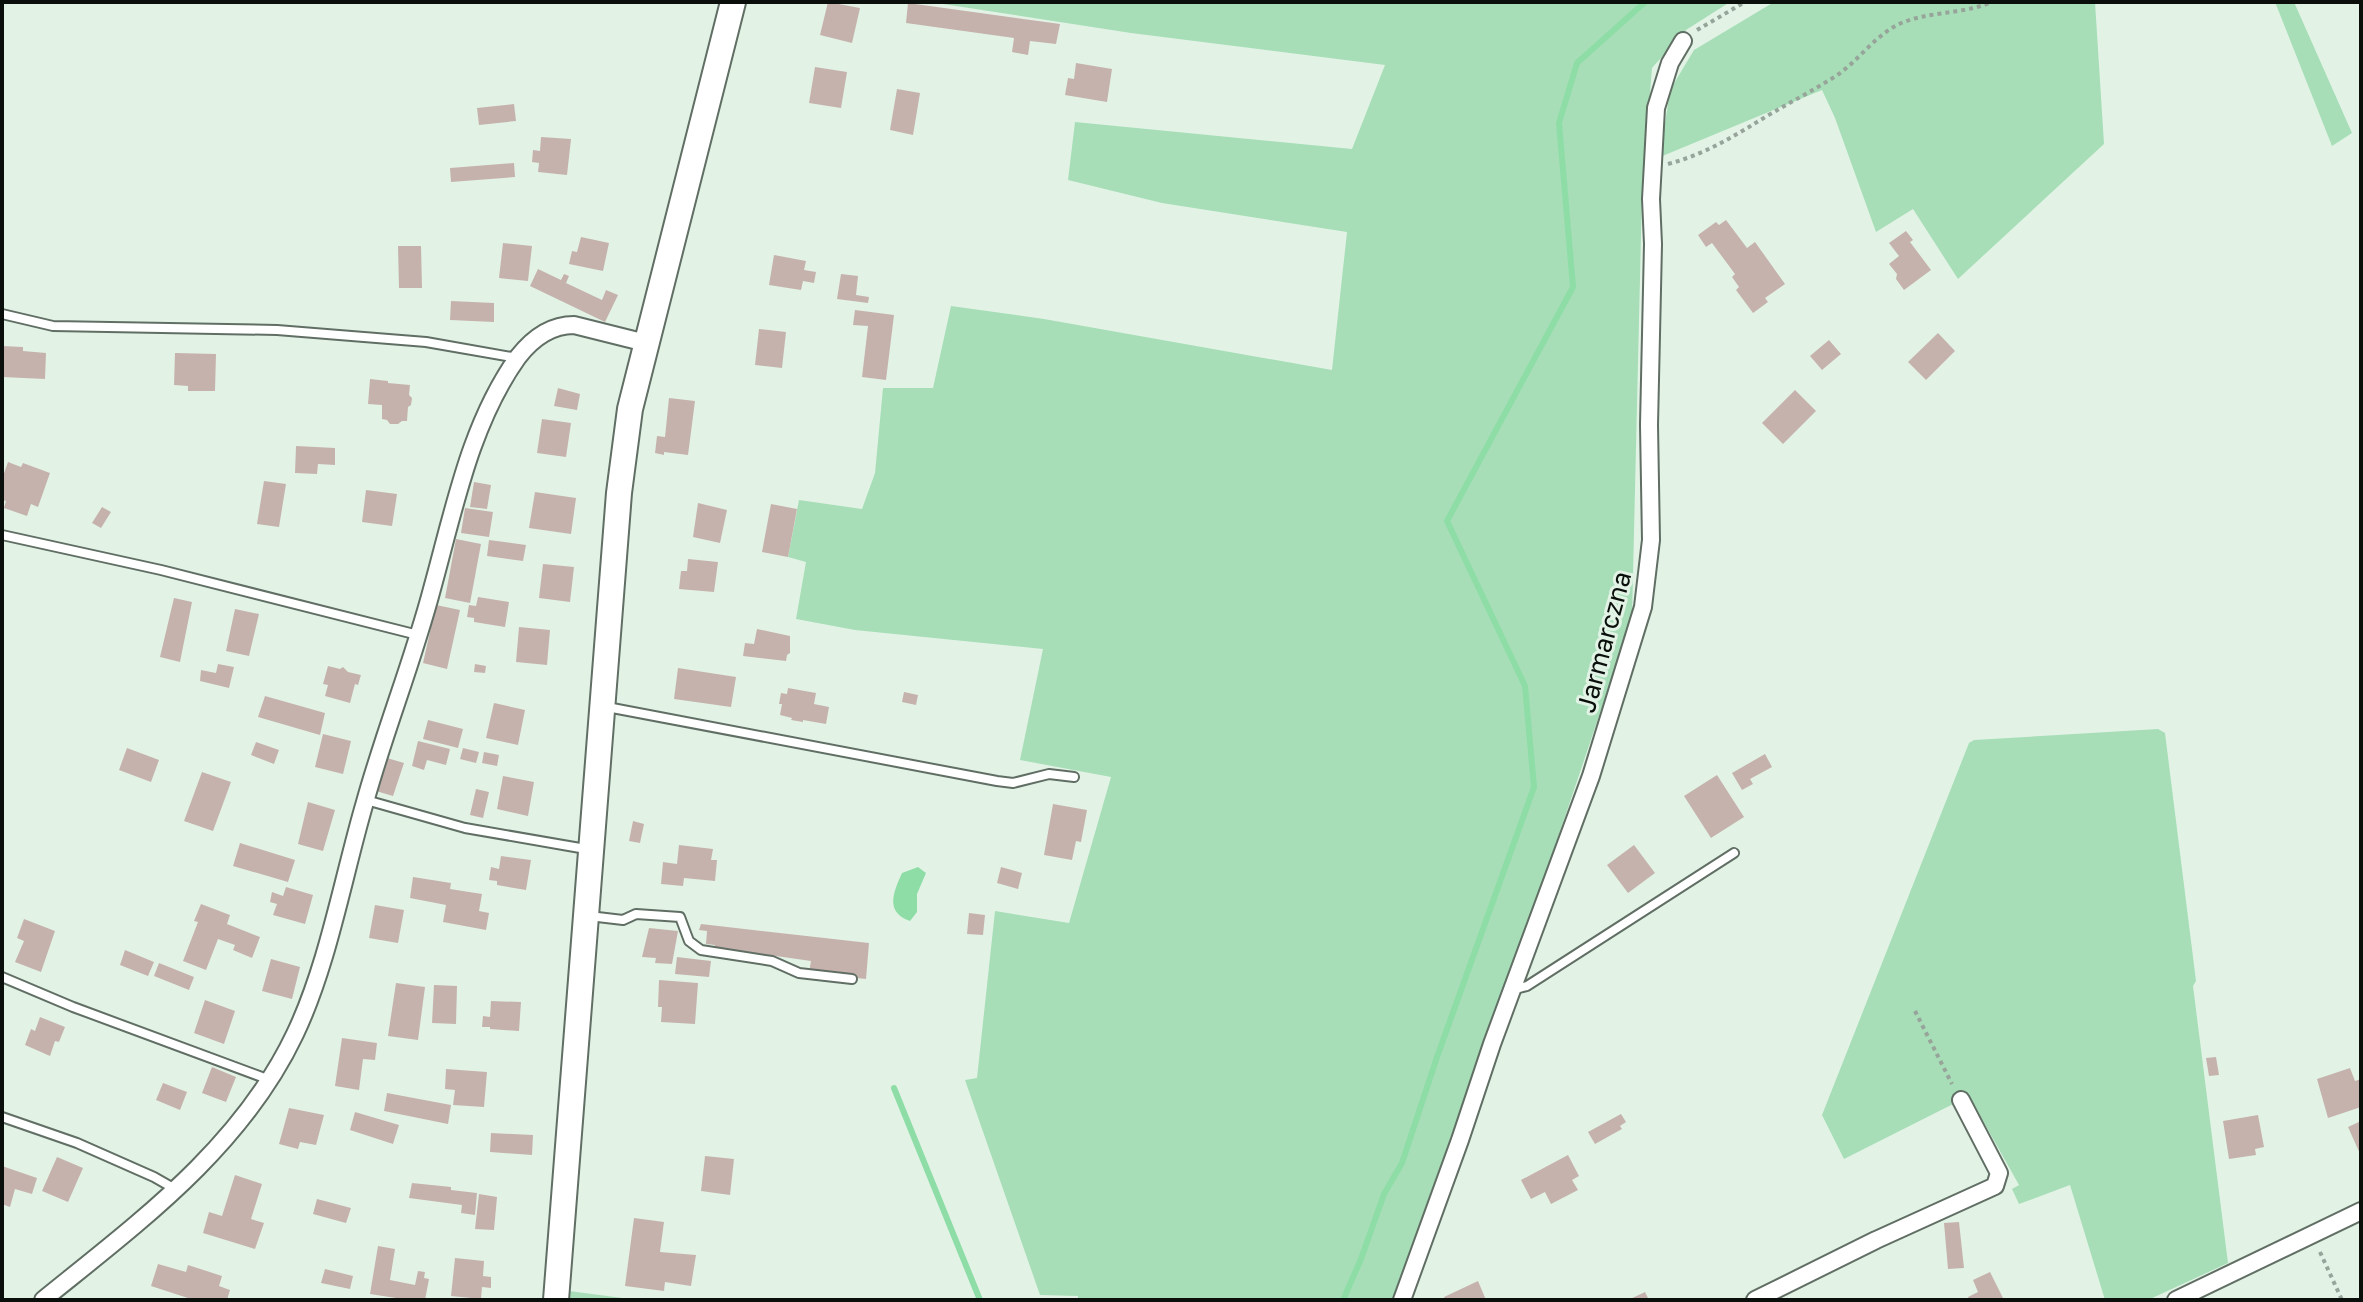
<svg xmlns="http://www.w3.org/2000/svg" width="2363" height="1302" font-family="'Golos Text',sans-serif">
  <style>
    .green { fill: #a7deb7 }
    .water { fill: #8edda7 }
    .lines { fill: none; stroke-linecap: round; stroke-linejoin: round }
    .stream { stroke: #8edda7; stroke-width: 6 }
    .building { fill: #c6b2ad }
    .lane-casing { stroke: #606e64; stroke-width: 12 }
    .street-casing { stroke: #606e64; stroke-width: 20 }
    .secondary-casing { stroke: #606e64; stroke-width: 28 }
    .path { stroke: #97a49a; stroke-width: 4; stroke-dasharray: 4 4; stroke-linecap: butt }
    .lane { stroke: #fff; stroke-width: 8 }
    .street { stroke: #fff; stroke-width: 16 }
    .secondary { stroke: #fff; stroke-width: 24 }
    .labels { text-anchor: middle; stroke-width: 6; stroke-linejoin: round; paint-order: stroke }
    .street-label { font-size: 26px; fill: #0a0f0b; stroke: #e2f3e6 }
  </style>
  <rect width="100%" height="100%" fill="#e2f3e6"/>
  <g class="green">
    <path d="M930 2H1730L1686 30 1652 68 1642 193 1632 618 1546 873 1392 1300H1078V1296L1040 1295 965 1080 977 1078 995 911 1069 923 1111 777 1020 760 1043 649 855 630 796 619 806 562 788 557 799 500 862 509 875 473 883 388H933L951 306 1044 319 1332 370 1347 232 1162 203 1068 180 1075 122 1352 149 1385 65 1131 33Z"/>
    <path d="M1774 2H2095L2104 144 1958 279 1913 209 1876 232 1835 118 1822 90 1660 157 1670 90 1694 50Z"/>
    <path d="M2275 2H2294L2352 133 2332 146Z"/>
    <path d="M2158 729 2165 733 2196 981 2193 986 2228 1263 2148 1300H2105L2070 1185 2019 1204 2012 1189 2019 1185 1969 1096 1844 1159 1822 1115 1969 743 1974 740Z"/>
    <path d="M569 1291 638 1300H569Z"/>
  </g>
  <path class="water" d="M918 867 926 873 917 894V912L910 921C885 912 893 893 902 873Z"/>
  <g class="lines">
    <g class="stream">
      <path d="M894 1088 980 1300"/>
      <path d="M1343 1300 1361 1259 1384 1194 1402 1163 1437 1057 1534 787 1525 686 1447 521 1573 287 1559 123 1577 63 1645 2"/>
    </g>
  </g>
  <g class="building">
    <path d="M828 2 860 8 852 43 820 35Z"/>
    <path d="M908 3 1060 24 1056 44 1030 41 1028 55 1012 52 1014 38 906 23Z"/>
    <path d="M1076 63 1112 69 1107 102 1065 95 1068 78 1074 79Z"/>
    <path d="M815 67 847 72 841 108 809 103Z"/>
    <path d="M897 89 920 93 913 135 890 130Z"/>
    <path d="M514 104 516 121 479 125 477 108Z"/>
    <path d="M541 137 571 139 567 175 538 172 539 163 532 162 533 150 540 151Z"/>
    <path d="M514 163 515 177 451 182 450 168Z"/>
    <path d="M1726 220 1747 248 1755 242 1785 284 1765 298 1768 302 1753 313 1736 290 1739 287 1732 277 1735 274 1712 243 1706 247 1698 235 1716 222 1719 225Z"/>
    <path d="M1906 231 1913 240 1910 242 1931 270 1904 290 1896 279 1897 274 1889 264 1899 256 1889 243Z"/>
    <path d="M581 237 609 243 603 271 569 264 572 251 577 252Z"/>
    <path d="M503 243 532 246 528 281 499 278Z"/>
    <path d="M398 246H421L422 288H399Z"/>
    <path d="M774 255 806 261 804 270 816 272 814 283 803 281 801 290 769 285Z"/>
    <path d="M538 269 561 280 564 274 569 276 566 283 602 300 606 290 618 295 605 322 530 286Z"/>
    <path d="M841 274 858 276 856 295 869 297 868 303 837 299Z"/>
    <path d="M451 301 494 303V322L450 320Z"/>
    <path d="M855 310 894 315 886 380 862 377 868 326 853 325Z"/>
    <path d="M759 329 786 332 782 368 755 365Z"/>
    <path d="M1938 333 1955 351 1926 380 1908 362Z"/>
    <path d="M1829 340 1841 354 1822 370 1810 356Z"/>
    <path d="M2 346 23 347V351L46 353 45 379 2 377Z"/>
    <path d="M175 353 216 354 215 391H188V386L174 385Z"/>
    <path d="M370 379 388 381V383L410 385 409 395 412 398 411 405 408 407 407 421H402L398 424H390L387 420 382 419V405L368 404Z"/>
    <path d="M558 388 580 394 577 410 554 406Z"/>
    <path d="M1795 390 1816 411 1783 444 1762 423Z"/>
    <path d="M669 398 695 401 688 455 664 452V455L655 453 657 436 665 437Z"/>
    <path d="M542 419 571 423 566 457 537 453Z"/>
    <path d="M296 446 335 448V465L318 464 317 474 295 473Z"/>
    <path d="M8 462 21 467 23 463 50 473 38 507 31 504 27 516 4 508 6 501 2 500V479Z"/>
    <path d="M264 481 286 484 279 527 257 524Z"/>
    <path d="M474 482 491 485 487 509 470 507Z"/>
    <path d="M366 490 397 494 392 526 362 522Z"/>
    <path d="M535 492 576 498 571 534 529 528Z"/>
    <path d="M698 503 727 510 720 543 693 537Z"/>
    <path d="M771 504 797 509 788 557 762 552Z"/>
    <path d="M102 507 111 512 101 528 92 523Z"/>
    <path d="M465 508 493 512 489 537 461 533Z"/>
    <path d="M456 539 481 544 470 603 445 598Z"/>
    <path d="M489 540 526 545 523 561 487 556Z"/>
    <path d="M688 559 718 562 714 592 679 589 681 571H687Z"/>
    <path d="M543 564 574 567 570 602 539 598Z"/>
    <path d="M478 597 509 602 505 627 474 622V618L467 617 469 605 476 606Z"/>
    <path d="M174 598 192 602 180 662 160 657Z"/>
    <path d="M436 605 460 610 447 669 423 663Z"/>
    <path d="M235 609 259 614 249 656 226 651Z"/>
    <path d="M519 627 550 630 547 665 516 662Z"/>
    <path d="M757 629 790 636V653L787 655 786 661 743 656 745 643 754 644Z"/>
    <path d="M218 664 234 667 229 688 200 681 201 670 216 673Z"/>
    <path d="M475 664 486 666 485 673 474 672Z"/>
    <path d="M328 666 340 669 343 667 348 672 361 675 358 685 355 684 350 703 325 696 328 685 323 684Z"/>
    <path d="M678 668 736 677 731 707 674 699Z"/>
    <path d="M788 688 816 693 814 704 829 707 826 724 803 720V722L791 720 792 718 780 715 782 704H779L781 693 787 694Z"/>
    <path d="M904 692 918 695 916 705 902 702Z"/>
    <path d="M265 696 325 713 320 735 258 717Z"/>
    <path d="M494 703 525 710 518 745 486 738Z"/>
    <path d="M428 720 463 729 458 748 423 739Z"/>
    <path d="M323 734 351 741 343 774 315 767Z"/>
    <path d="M418 741 450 749 446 765 427 760 424 770 412 766Z"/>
    <path d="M256 742 279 750 274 764 251 755Z"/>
    <path d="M127 748 159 760 151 782 119 770Z"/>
    <path d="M463 748 479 752 476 763 460 759Z"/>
    <path d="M484 752 499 755 497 766 482 763Z"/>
    <path d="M1765 754 1772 767 1750 779 1753 784 1742 790 1732 773Z"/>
    <path d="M387 758 404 763 393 796 376 791Z"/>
    <path d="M202 772 231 782 213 831 184 821Z"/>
    <path d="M1717 775 1744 817 1711 838 1684 796Z"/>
    <path d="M503 776 534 782 528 816 497 809Z"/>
    <path d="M476 789 489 792 483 818 470 815Z"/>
    <path d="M308 802 335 810 323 851 298 844Z"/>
    <path d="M1053 804 1087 810 1081 842 1076 841 1072 860 1044 855Z"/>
    <path d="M633 821 644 824 640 843 629 841Z"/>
    <path d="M240 843 295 860 288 882 233 866Z"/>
    <path d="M679 845 713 849 711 860H717L715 881 684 878 683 886 661 884 663 862 677 864Z"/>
    <path d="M1634 845 1655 873 1628 893 1607 865Z"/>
    <path d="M501 856 531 860 526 890 497 885V881L489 880 491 867 499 869Z"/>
    <path d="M1001 867 1022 873 1018 889 997 883Z"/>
    <path d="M413 877 451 883 450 889 482 894 479 911 489 913 486 930 443 922 446 905 410 898Z"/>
    <path d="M286 887 313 895 305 924 273 915 277 904 270 902 272 892 283 896Z"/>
    <path d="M201 904 230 915 227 924 260 937 252 958 233 950 235 945 218 939 206 970 183 961 198 922 194 921Z"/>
    <path d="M375 905 404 910 398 943 369 938Z"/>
    <path d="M969 913 985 915 983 935 967 934Z"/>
    <path d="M24 919 55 931 41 972 15 962 24 941 17 938Z"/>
    <path d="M701 924 869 943 866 979 809 973 811 961 714 947 715 945 706 944 707 931 699 930Z"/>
    <path d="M649 928 678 931 672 964 655 963 656 958 642 957Z"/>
    <path d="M125 950 154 962 148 976 120 965Z"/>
    <path d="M677 957 711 961 709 977 675 974Z"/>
    <path d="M271 959 300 967 292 999 262 991Z"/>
    <path d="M159 963 194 977 189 990 154 976Z"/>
    <path d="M659 980 698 983 695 1024 661 1022 662 1007H658Z"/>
    <path d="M396 983 425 987 418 1040 388 1036Z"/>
    <path d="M434 985 457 986 456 1024 432 1023Z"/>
    <path d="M205 1000 235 1011 224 1044 194 1033Z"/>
    <path d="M491 1001 521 1002 519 1031 490 1029V1027H482L483 1016 490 1017Z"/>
    <path d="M40 1017 65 1027 59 1042 55 1041 50 1056 25 1045 31 1029 35 1031Z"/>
    <path d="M342 1038 377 1043 375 1060 363 1059 359 1090 335 1086Z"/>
    <path d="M2216 1057 2219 1075 2209 1076 2206 1058Z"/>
    <path d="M212 1067 236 1077 226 1102 202 1093Z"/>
    <path d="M2350 1068 2355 1081 2361 1079V1107L2328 1118 2317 1079Z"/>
    <path d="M446 1069 487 1072 484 1107 453 1105 455 1090 445 1089Z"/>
    <path d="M163 1083 187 1092 180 1110 156 1100Z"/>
    <path d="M387 1093 451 1105 448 1124 384 1111Z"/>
    <path d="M289 1108 324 1115 316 1145 300 1142 298 1149 279 1144Z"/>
    <path d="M355 1112 399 1125 393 1144 350 1130Z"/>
    <path d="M1621 1114 1626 1122 1620 1126 1622 1129 1595 1144 1588 1132Z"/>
    <path d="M2258 1115 2264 1147 2255 1149 2256 1155 2229 1159 2223 1121Z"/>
    <path d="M2361 1121V1156L2348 1127Z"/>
    <path d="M491 1133 533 1135 532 1155 490 1152Z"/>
    <path d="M1568 1155 1579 1176 1572 1180 1578 1190 1551 1204 1545 1192 1531 1199 1521 1180Z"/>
    <path d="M705 1156 734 1159 730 1195 701 1191Z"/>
    <path d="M57 1157 83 1168 68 1202 42 1191Z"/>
    <path d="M2 1166 37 1178 32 1194 15 1189 10 1207 2 1204Z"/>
    <path d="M235 1175 262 1184 251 1219 264 1223 255 1249 203 1233 209 1212 222 1216Z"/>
    <path d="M412 1183 451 1187V1190L477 1193 475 1215 461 1213 462 1205 409 1198Z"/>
    <path d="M479 1194 497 1197 494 1230 475 1229Z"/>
    <path d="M317 1199 351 1208 346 1223 313 1214Z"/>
    <path d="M634 1218 664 1222 660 1252 696 1255 691 1286 665 1282 664 1291 625 1286Z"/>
    <path d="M1959 1222 1964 1268 1948 1269 1944 1223Z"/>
    <path d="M378 1246 395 1249 390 1280 415 1285 418 1271 425 1272 424 1278 429 1279 425 1300H409L370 1294Z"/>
    <path d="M455 1258 484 1261 483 1276 491 1277V1288L482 1287 481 1299 451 1296Z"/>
    <path d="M158 1264 186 1272 188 1265 222 1276 219 1286 230 1290 227 1300H194L151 1286Z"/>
    <path d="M325 1269 353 1276 350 1289 321 1283Z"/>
    <path d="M1990 1272 2004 1300H1969L1968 1297 1978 1292 1973 1280Z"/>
    <path d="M1478 1281 1486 1300H1445L1444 1297Z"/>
    <path d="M1645 1292 1649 1300H1628Z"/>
  </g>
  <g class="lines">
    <defs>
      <g id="lane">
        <path d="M2 314 53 326 277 330 426 342 517 358"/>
        <path d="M2 535 161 570 418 635"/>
        <path d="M607 707 997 781 1013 783 1049 774 1074 777"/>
        <path d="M366 800 465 828 586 849"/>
        <path d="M589 916 623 920 636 914 680 917 689 941 701 950 772 961 799 973 852 979"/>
        <path d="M2 977 73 1007 270 1080"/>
        <path d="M1514 985 1519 988 1527 986 1734 853"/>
        <path d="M2 1117 77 1143 154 1177 175 1189"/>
      </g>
      <g id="street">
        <path d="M43 1300C138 1223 241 1148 295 1034 328 965 343 877 365 802 385 730 413 661 432 589 454 510 470 424 518 357 532 339 551 325 574 325L646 343"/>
        <path d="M1402 1300 1460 1140 1492 1044 1591 776 1643 607 1651 540 1649 425 1653 244 1651 199 1656 108 1670 63 1683 41"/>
        <path d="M1755 1300 1876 1240 1995 1186 1999 1173 1961 1100"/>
        <path d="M2176 1300 2361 1211"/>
      </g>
      <path id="secondary" d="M556 1300 619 493 630 409 733 2"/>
    </defs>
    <use href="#lane" class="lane-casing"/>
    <use href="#street" class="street-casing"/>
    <use href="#secondary" class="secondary-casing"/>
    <g class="path">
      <path d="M1697 30 1745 2"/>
      <path d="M1668 164C1709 153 1737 134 1772 113 1793 101 1815 89 1836 76 1858 61 1873 38 1897 25 1925 11 1961 15 1992 2"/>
      <path d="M1915 1011 1952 1084"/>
      <path d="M2320 1252 2342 1300"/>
    </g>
    <use href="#lane" class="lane"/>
    <use href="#street" class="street"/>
    <use href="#secondary" class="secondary"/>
  </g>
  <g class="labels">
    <g class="street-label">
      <text transform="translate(1604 642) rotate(-75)" y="9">Jarmarczna</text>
    </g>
  </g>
  <rect width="2363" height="1302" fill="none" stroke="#0a0f0b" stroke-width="8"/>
</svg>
